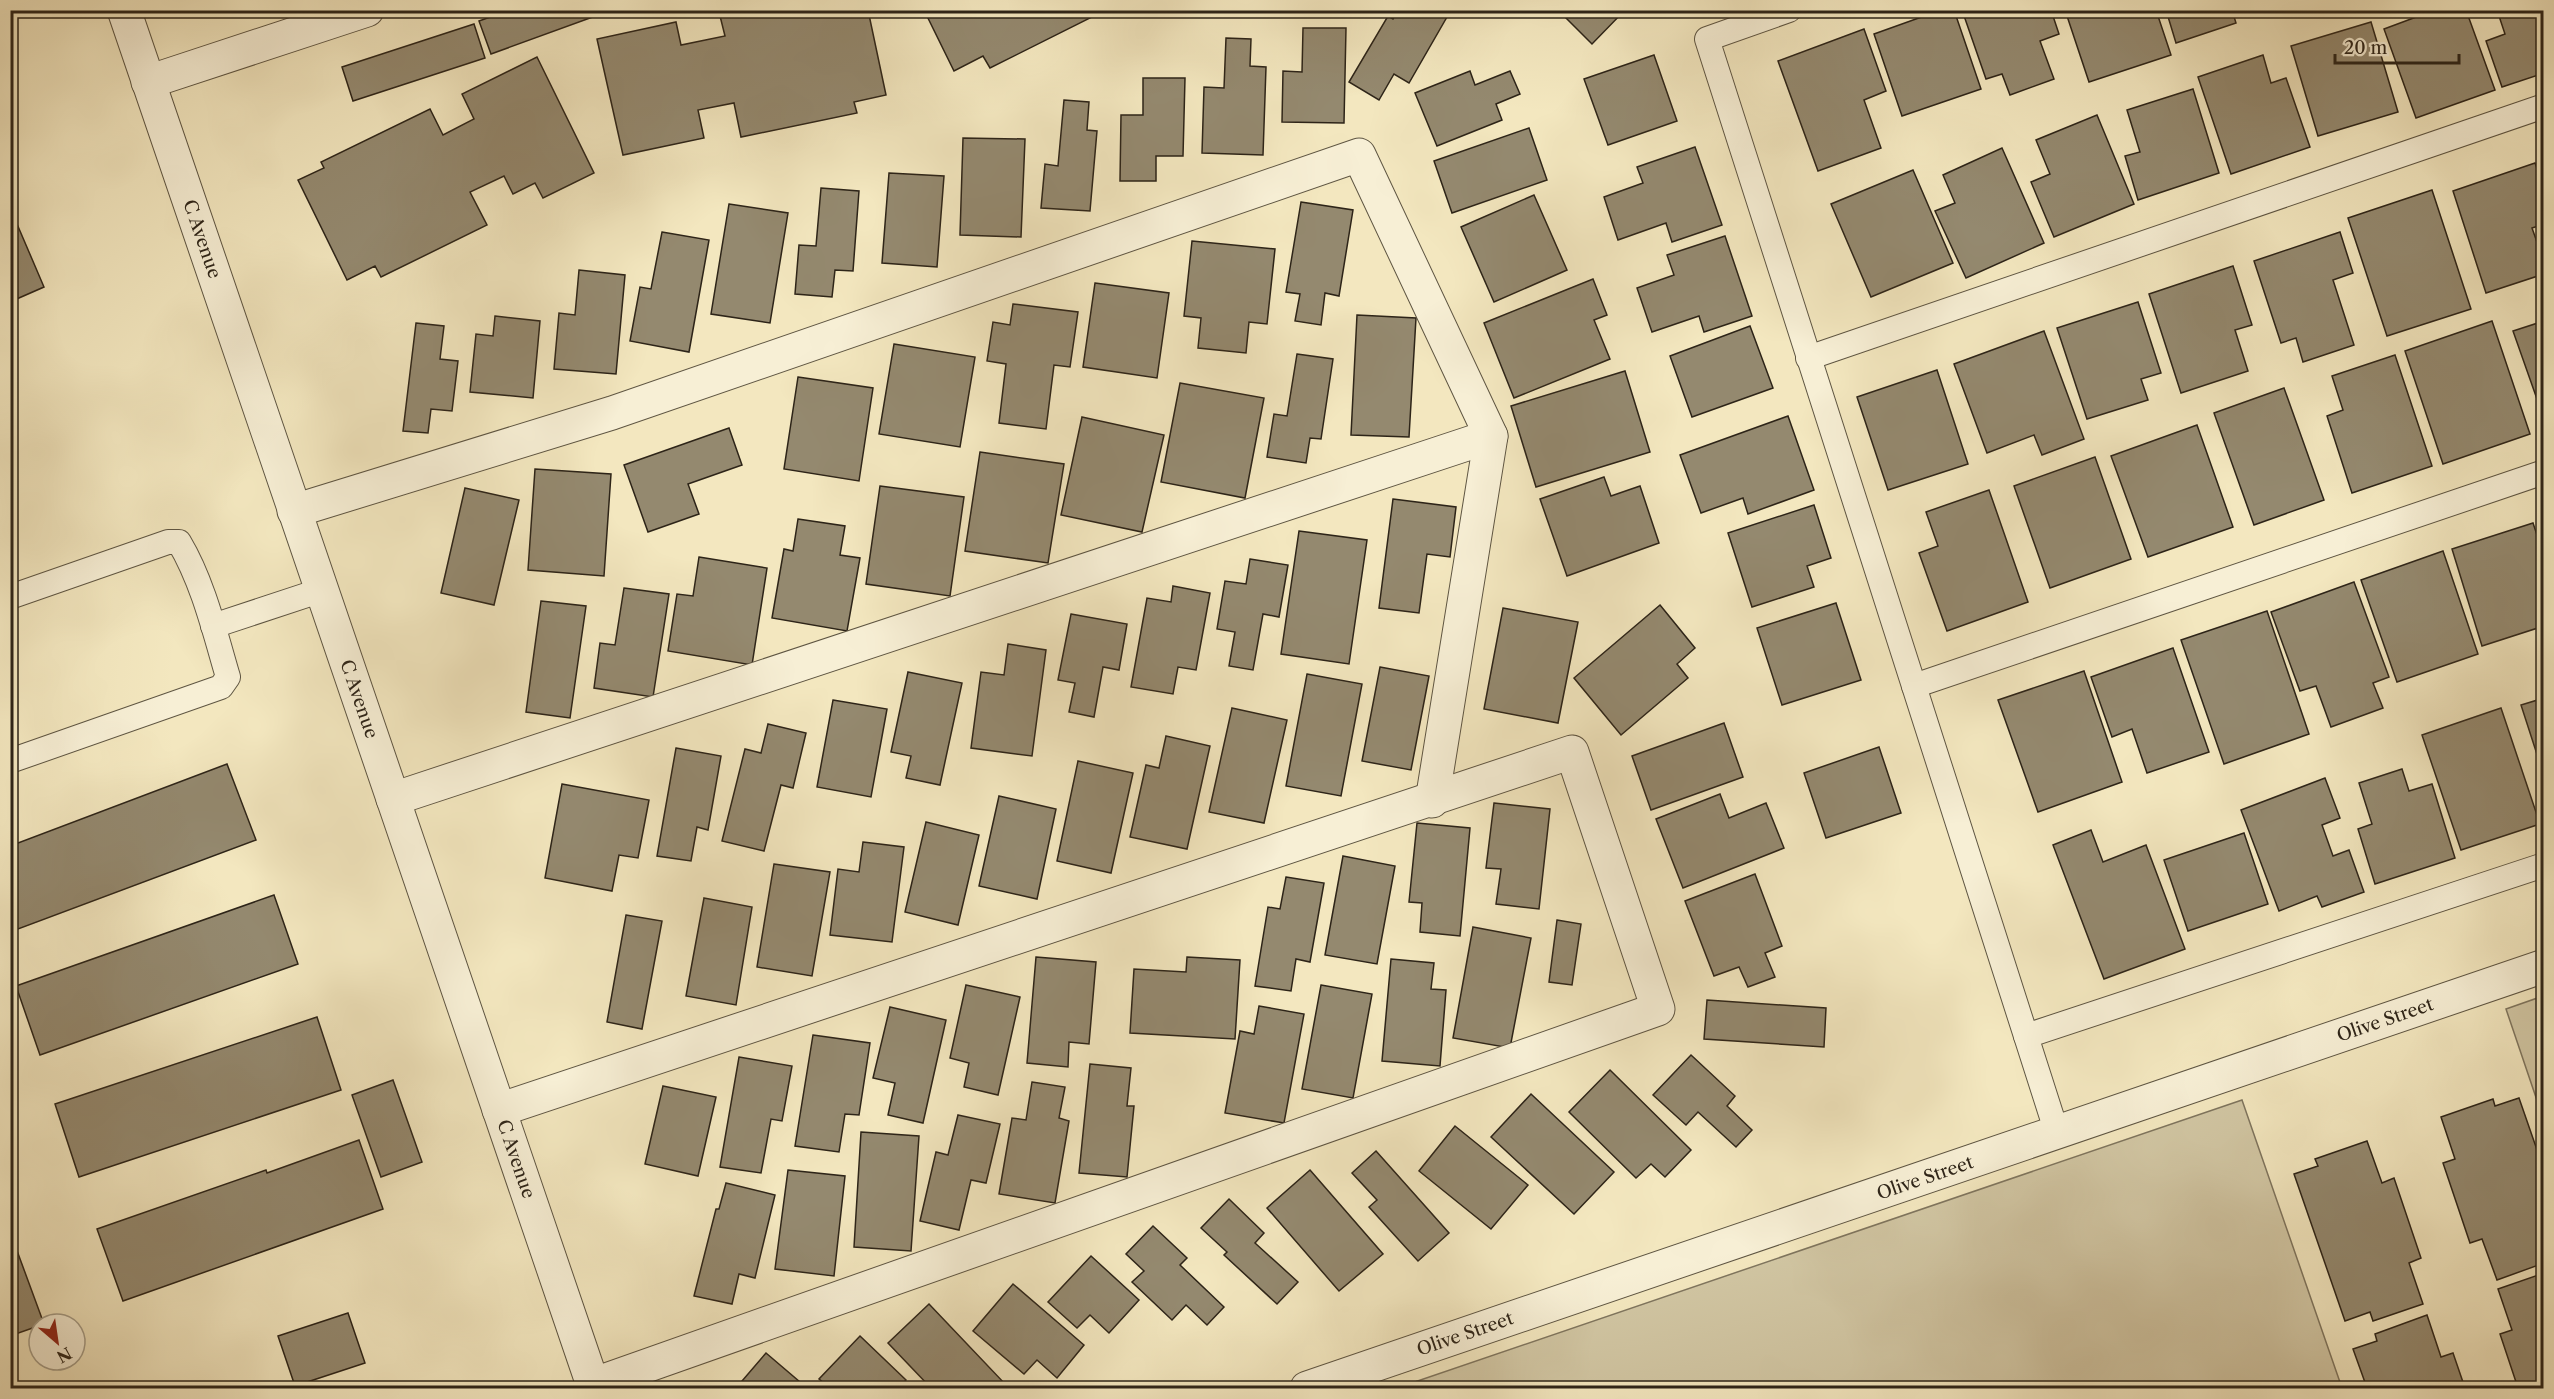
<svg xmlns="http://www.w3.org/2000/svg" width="2554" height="1399" font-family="'Libre Caslon Text',serif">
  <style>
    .green { fill: #d1c6a3; stroke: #7f755e; stroke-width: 1.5 }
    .building { fill: #94896f; stroke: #2d2418; stroke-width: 1.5 }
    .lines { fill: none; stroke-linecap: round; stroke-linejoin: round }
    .service-casing { stroke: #5e5542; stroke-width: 26 }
    .minor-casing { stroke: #5e5542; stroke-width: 35 }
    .tertiary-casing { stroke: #5e5542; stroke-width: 35 }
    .service { stroke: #f7efd5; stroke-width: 24 }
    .minor { stroke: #f7efd5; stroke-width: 33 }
    .tertiary { stroke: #f7efd5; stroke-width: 33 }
    .labels { text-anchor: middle; stroke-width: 4.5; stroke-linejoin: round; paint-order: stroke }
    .street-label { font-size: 18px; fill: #2d2418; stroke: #f7efd5 }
  </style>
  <rect width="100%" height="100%" fill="#f3e7bf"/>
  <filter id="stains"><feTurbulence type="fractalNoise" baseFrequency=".00333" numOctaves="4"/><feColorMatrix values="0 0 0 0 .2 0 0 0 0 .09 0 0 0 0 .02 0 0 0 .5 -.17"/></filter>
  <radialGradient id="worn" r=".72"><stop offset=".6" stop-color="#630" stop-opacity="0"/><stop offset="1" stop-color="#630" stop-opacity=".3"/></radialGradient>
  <g class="green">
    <path d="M2543 996H2544L2543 1118 2506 1009Z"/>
    <path d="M2242 1100 2342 1388H1397Z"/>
  </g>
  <g class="building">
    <path d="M510 10H612L491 54 479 21Z"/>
    <path d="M724 10H868L886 95 854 102 857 113 741 137 734 103 698 110 704 138 623 155 597 39 676 22 681 45 725 36 719 12Z"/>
    <path d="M924 10H1091L1094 16 990 68 983 56 954 71Z"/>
    <path d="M1398 10H1451L1409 83 1394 74 1379 100 1349 82 1388 16 1393 19Z"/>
    <path d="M1558 10H1625L1592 44Z"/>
    <path d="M1941 10H1954L1981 89 1902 116 1874 34Z"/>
    <path d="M1962 10H2051L2059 34 2040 41 2054 79 2010 95 2002 74 1986 79Z"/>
    <path d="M2065 10H2156L2171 55 2089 82Z"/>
    <path d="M2166 10H2232L2236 23 2176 43Z"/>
    <path d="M2435 10H2466L2495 90 2416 118 2384 29Z"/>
    <path d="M2497 10H2544V73L2502 87 2486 41 2505 34Z"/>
    <path d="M2371 22 2398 112 2318 136 2291 46Z"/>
    <path d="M474 24 485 58 353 101 342 67Z"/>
    <path d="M1303 28H1346L1344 123 1282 122 1283 71 1302 72Z"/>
    <path d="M1864 29 1886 91 1864 100 1881 148 1818 171 1778 61Z"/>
    <path d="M1226 38 1251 39 1250 66 1266 67 1263 155 1202 153 1204 87 1224 88Z"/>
    <path d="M1654 55 1677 121 1608 145 1584 79Z"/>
    <path d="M2263 55 2271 83 2286 78 2310 147 2231 174 2198 77Z"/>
    <path d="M537 57 594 173 543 198 535 183 513 194 504 176 470 192 487 225 381 277 375 266 347 280 298 180 324 168 321 162 430 109 443 135 474 119 462 94Z"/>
    <path d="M1470 71 1475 85 1510 71 1520 94 1496 104 1502 120 1437 146 1415 93Z"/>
    <path d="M1143 78H1185L1183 156H1156V181H1120L1121 115H1143Z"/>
    <path d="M2193 89 2219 173 2138 200 2125 156 2140 152 2127 110Z"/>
    <path d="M1064 100 1089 102 1087 130 1097 131 1090 211 1041 208 1045 164 1058 166Z"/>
    <path d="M2097 115 2134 204 2054 237 2031 182 2050 174 2036 140Z"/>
    <path d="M1529 128 1547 180 1452 213 1434 161Z"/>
    <path d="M963 138 1025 139 1021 237 960 235Z"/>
    <path d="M1695 147 1722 225 1672 242 1666 223 1618 240 1604 197 1643 183 1637 167Z"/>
    <path d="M2002 148 2044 243 1966 278 1935 211 1955 203 1943 175Z"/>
    <path d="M2535 163 2544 188V224L2532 228 2544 262V274L2486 293 2453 191Z"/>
    <path d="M1913 170 1953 263 1871 297 1831 204Z"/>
    <path d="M889 173 944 176 937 267 882 263Z"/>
    <path d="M821 188 859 191 853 271 835 270 832 297 795 294 799 245 816 246Z"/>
    <path d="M2432 190 2471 309 2387 336 2348 218Z"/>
    <path d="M1534 195 1567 270 1494 302 1461 227Z"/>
    <path d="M1301 202 1353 210 1339 296 1325 293 1321 325 1295 321 1300 294 1286 292Z"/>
    <path d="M729 204 788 213 770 323 711 314Z"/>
    <path d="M14 217 44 287 12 301 10 218Z"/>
    <path d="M662 232 709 240 689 352 630 341 640 287 651 289Z"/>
    <path d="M2340 232 2353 273 2333 280 2354 345 2303 362 2296 338 2281 343 2254 261Z"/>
    <path d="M1725 236 1752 316 1704 332 1699 316 1652 332 1637 288 1674 275 1667 255Z"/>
    <path d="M1192 241 1275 249 1267 324 1249 322 1246 353 1198 348 1201 318 1184 316Z"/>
    <path d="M2233 266 2252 325 2235 330 2248 371 2181 393 2149 294Z"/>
    <path d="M579 270 625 275 616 374 554 369 559 313 575 315Z"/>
    <path d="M1593 279 1607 315 1594 320 1610 359 1514 398 1484 323Z"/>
    <path d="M1095 283 1169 293 1157 378 1083 367Z"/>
    <path d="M2138 302 2161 373 2141 379 2148 400 2087 419 2057 328Z"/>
    <path d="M1013 304 1078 312 1070 367 1054 365 1046 429 999 423 1006 364 987 361 993 322 1010 325Z"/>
    <path d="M1357 315 1416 318 1409 437 1351 435Z"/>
    <path d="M495 316 540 321 533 398 470 392 476 334 493 336Z"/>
    <path d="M2492 321 2530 434 2443 464 2405 351Z"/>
    <path d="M2544 321V419L2513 331Z"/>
    <path d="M416 323 444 326 440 359 458 361 452 411 431 409 428 433 403 431Z"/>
    <path d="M1750 326 1773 388 1692 417 1670 356Z"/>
    <path d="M2044 331 2084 439 2042 455 2034 435 1987 453 1954 364Z"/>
    <path d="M894 344 975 357 960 447 879 434Z"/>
    <path d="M1297 354 1333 359 1321 439 1310 438 1306 463 1267 457 1274 414 1287 416Z"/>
    <path d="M2395 355 2432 466 2352 493 2327 416 2343 410 2332 376Z"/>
    <path d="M1937 370 1968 464 1888 490 1857 397Z"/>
    <path d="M1625 371 1650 452 1536 487 1511 406Z"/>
    <path d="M798 377 873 388 859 481 784 469Z"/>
    <path d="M1180 383 1264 398 1245 498 1161 482Z"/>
    <path d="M2284 388 2324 500 2254 525 2214 413Z"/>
    <path d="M1788 416 1814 490 1748 514 1743 498 1701 513 1680 455Z"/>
    <path d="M1082 417 1164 435 1142 532 1061 515Z"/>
    <path d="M2197 425 2233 527 2148 557 2111 456Z"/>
    <path d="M729 428 742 465 688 484 699 514 648 532 624 465Z"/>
    <path d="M980 452 1064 464 1048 563 965 551Z"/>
    <path d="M2095 457 2131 559 2050 588 2014 486Z"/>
    <path d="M535 469 611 474 604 576 528 570Z"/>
    <path d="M1604 477 1611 496 1640 486 1659 543 1567 576 1540 499Z"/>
    <path d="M880 486 964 497 950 596 866 584Z"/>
    <path d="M465 488 519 500 494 605 441 593Z"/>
    <path d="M1989 490 2028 602 1947 631 1919 553 1938 546 1926 512Z"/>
    <path d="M1393 499 1456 507 1450 557 1427 554 1419 613 1379 608Z"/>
    <path d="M1814 505 1831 558 1807 566 1814 587 1752 607 1728 533Z"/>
    <path d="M798 519 845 526 840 555 860 558 847 631 772 618 784 549 793 551Z"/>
    <path d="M2533 523 2544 556V626L2482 646 2452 549Z"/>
    <path d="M1299 531 1367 540 1349 664 1281 654Z"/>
    <path d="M2443 551 2478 654 2397 682 2361 580Z"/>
    <path d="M699 557 767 568 752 665 668 651 677 594 693 596Z"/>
    <path d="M1250 559 1288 565 1279 617 1263 614 1253 670 1229 666 1235 632 1217 629 1225 581 1246 584Z"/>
    <path d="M2354 582 2389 677 2373 683 2383 708 2331 727 2316 686 2300 691 2271 612Z"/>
    <path d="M1173 586 1210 593 1196 670 1178 667 1173 694 1131 687 1147 598 1171 602Z"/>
    <path d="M624 588 669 594 653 697 594 688 600 643 615 645Z"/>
    <path d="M541 601 586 606 570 718 526 712Z"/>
    <path d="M1836 603 1861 680 1782 705 1757 628Z"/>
    <path d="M1660 605 1695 648 1677 664 1688 678 1621 735 1574 678Z"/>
    <path d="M1503 608 1578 622 1558 723 1484 709Z"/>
    <path d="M2267 611 2309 734 2224 764 2181 640Z"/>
    <path d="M1071 614 1127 624 1119 670 1103 667 1094 717 1069 712 1075 683 1058 680Z"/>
    <path d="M1008 644 1046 650 1032 756 971 748 981 672 1004 675Z"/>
    <path d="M2173 648 2209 752 2147 773 2132 729 2112 737 2091 677Z"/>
    <path d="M1380 667 1429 676 1411 770 1362 761Z"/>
    <path d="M2084 671 2122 782 2038 812 1998 700Z"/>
    <path d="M908 672 962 683 940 785 906 778 911 756 891 752Z"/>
    <path d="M1307 674 1362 684 1341 796 1286 786Z"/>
    <path d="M2544 698V776L2521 705Z"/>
    <path d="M833 700 887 709 871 797 817 787Z"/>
    <path d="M1232 708 1287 720 1264 823 1209 812Z"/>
    <path d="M2501 708 2540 824 2461 850 2422 735Z"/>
    <path d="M1724 723 1743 777 1651 810 1632 756Z"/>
    <path d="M768 724 806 733 793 788 781 785 764 851 722 841 745 749 761 753Z"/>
    <path d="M1166 736 1210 746 1187 849 1130 837 1146 765 1159 768Z"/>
    <path d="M1879 747 1901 813 1826 838 1804 773Z"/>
    <path d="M676 748 721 756 708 830 697 827 691 861 657 856Z"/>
    <path d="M1078 761 1133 773 1111 873 1057 861Z"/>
    <path d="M227 764 256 840 10 932V846Z"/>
    <path d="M2402 769 2409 791 2432 784 2455 858 2375 884 2358 829 2372 824 2359 783Z"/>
    <path d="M2325 778 2340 818 2322 825 2333 856 2349 850 2364 892 2322 907 2317 896 2279 911 2241 810Z"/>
    <path d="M562 784 649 800 638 858 619 855 612 891 545 878Z"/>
    <path d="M1720 794 1729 818 1766 803 1784 848 1683 888 1656 819Z"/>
    <path d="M999 796 1056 809 1037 899 979 886Z"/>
    <path d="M1494 803 1550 809 1539 909 1496 904 1501 869 1486 868Z"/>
    <path d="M926 822 979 835 958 925 905 912Z"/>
    <path d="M1417 823 1470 828 1460 936 1420 932 1422 903 1409 902Z"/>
    <path d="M2091 830 2103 862 2146 845 2185 949 2104 979 2053 845Z"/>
    <path d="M2244 833 2268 904 2188 931 2164 860Z"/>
    <path d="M863 842 904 847 892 942 830 935 838 869 859 872Z"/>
    <path d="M1343 856 1395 866 1377 964 1325 955Z"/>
    <path d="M774 864 830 872 812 976 757 967Z"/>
    <path d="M1755 874 1782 946 1765 953 1775 977 1748 987 1739 967 1714 976 1685 901Z"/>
    <path d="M1286 877 1324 883 1310 962 1296 959 1291 991 1255 986 1268 907 1280 909Z"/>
    <path d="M274 895 298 964 40 1055 16 986Z"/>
    <path d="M704 898 752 907 736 1005 686 996Z"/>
    <path d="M626 915 662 921 642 1029 607 1022Z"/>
    <path d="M1557 920 1581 924 1572 985 1549 982Z"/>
    <path d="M1473 927 1531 938 1510 1048 1453 1038Z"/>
    <path d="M1036 957 1096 962 1089 1044 1069 1042 1068 1067 1027 1063Z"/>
    <path d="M1187 957 1240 960 1235 1039 1130 1033 1134 969 1186 972Z"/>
    <path d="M1391 959 1434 963 1431 989 1446 990 1440 1066 1382 1061Z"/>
    <path d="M966 985 1020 997 998 1095 964 1087 969 1063 950 1058Z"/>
    <path d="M1321 985 1372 994 1353 1098 1302 1089Z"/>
    <path d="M1707 1000 1826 1008 1824 1047 1704 1039Z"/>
    <path d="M1259 1006 1304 1014 1284 1123 1225 1113 1240 1031 1254 1034Z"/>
    <path d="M890 1007 946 1020 923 1123 888 1115 895 1083 873 1078Z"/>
    <path d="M317 1017 341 1090 79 1177 55 1104Z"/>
    <path d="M813 1035 870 1043 859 1115 845 1114 839 1152 795 1146Z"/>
    <path d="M1691 1055 1735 1096 1727 1106 1752 1130 1736 1147 1698 1112 1686 1125 1653 1095Z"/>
    <path d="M739 1057 792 1066 782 1121 771 1119 761 1173 720 1167Z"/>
    <path d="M1090 1064 1131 1068 1127 1106H1134L1127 1177 1079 1173Z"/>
    <path d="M1610 1070 1691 1150 1665 1177 1651 1164 1636 1178 1569 1112Z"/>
    <path d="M393 1080 422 1162 381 1177 352 1095Z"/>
    <path d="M1032 1082 1065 1087 1059 1118 1069 1121 1055 1203 999 1194 1012 1118 1026 1120Z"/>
    <path d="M663 1086 716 1097 698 1176 645 1164Z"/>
    <path d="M1531 1094 1614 1172 1574 1214 1491 1137Z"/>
    <path d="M2519 1098 2544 1170V1263L2497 1280 2482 1239 2470 1243 2443 1163 2455 1159 2441 1117 2493 1099 2495 1106Z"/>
    <path d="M958 1115 1000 1124 986 1183 971 1180 959 1230 920 1221 936 1152 948 1155Z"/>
    <path d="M1455 1126 1528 1185 1491 1229 1419 1171Z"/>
    <path d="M861 1132 919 1136 911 1251 854 1247Z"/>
    <path d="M359 1140 383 1209 123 1301 97 1229 266 1170 267 1173Z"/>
    <path d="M2367 1141 2382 1183 2394 1178 2421 1258 2409 1263 2423 1304 2373 1321 2370 1312 2345 1321 2294 1174 2318 1166 2315 1159Z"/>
    <path d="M1376 1151 1449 1233 1418 1261 1369 1207 1377 1200 1352 1173Z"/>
    <path d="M788 1170 845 1176 834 1276 775 1269Z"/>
    <path d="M1310 1170 1383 1254 1339 1291 1267 1208Z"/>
    <path d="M726 1183 775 1195 755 1278 739 1274 732 1304 694 1296 716 1209H719Z"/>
    <path d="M1229 1199 1264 1233 1255 1243 1298 1282 1277 1304 1224 1255 1227 1252 1201 1228Z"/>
    <path d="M1153 1226 1187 1258 1180 1265 1224 1307 1207 1325 1186 1305 1172 1320 1132 1282 1144 1271 1126 1254Z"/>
    <path d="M16 1248 44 1324 10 1336V1250Z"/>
    <path d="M1091 1256 1139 1300 1109 1333 1090 1315 1077 1328 1048 1302Z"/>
    <path d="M2544 1273V1388H2518L2500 1334 2512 1330 2498 1289Z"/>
    <path d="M1013 1284 1084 1345 1057 1378 1037 1360 1024 1374 973 1331Z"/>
    <path d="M929 1304 1007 1386 1004 1388H964L962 1387 960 1388H931L888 1343Z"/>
    <path d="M348 1313 365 1363 295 1386 278 1336Z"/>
    <path d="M2427 1315 2441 1357 2453 1353 2465 1388H2367L2353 1349 2377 1341 2375 1334Z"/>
    <path d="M860 1336 906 1380 898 1388H830L819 1379Z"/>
    <path d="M766 1353 807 1388H736Z"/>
  </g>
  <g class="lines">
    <defs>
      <g id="service">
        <path d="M1789 10 1707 39 2057 1133"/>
        <path d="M1808 358 2544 106"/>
        <path d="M10 597 168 542H179C203 582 215 633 228 677L221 687 10 761"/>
        <path d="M213 626 322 590"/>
        <path d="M1914 686 2544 472"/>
        <path d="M2026 1036 2544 865"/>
      </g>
      <g id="minor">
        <path d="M148 82 367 10"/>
        <path d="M294 511 612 413 1359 155 1491 436 1432 801"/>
        <path d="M393 799 1491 436"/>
        <path d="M499 1110 1572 752 1658 1009 592 1385"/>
        <path d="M1307 1388 2544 966"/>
      </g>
      <path id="tertiary" d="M124 10 594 1388"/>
    </defs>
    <use href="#service" class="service-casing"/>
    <use href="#minor" class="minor-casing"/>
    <use href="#tertiary" class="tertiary-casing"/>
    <use href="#service" class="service"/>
    <use href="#minor" class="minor"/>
    <use href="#tertiary" class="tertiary"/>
  </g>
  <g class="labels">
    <g class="street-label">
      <text transform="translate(202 239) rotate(71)" y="6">C Avenue</text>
      <text transform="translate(359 699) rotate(71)" y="6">C Avenue</text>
      <text transform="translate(2385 1020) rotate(-19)" y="6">Olive Street</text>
      <text transform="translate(516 1159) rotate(71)" y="6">C Avenue</text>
      <text transform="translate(1925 1178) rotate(-19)" y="6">Olive Street</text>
      <text transform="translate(1465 1334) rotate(-19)" y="6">Olive Street</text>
    </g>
  </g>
  <rect width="2554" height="1399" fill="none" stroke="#f3e7bf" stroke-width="36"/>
  <rect x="12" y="12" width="2530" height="1375" fill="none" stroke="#2d2418" stroke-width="3"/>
  <rect x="18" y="18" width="2518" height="1363" fill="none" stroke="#2d2418" stroke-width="1.5"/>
  <g transform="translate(57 1342) rotate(151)"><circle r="28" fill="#f7efd5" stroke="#a69e89" stroke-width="1.5"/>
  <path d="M0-4.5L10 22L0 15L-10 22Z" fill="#8f2418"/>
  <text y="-9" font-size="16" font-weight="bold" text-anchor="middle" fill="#2d2418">N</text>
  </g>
  <path d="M2335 54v9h124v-9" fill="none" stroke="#2d2418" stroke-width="3"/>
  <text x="2344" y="54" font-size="18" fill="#2d2418" stroke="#f7efd5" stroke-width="4.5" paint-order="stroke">20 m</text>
  <rect width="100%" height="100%" filter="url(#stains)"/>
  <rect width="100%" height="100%" fill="url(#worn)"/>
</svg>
